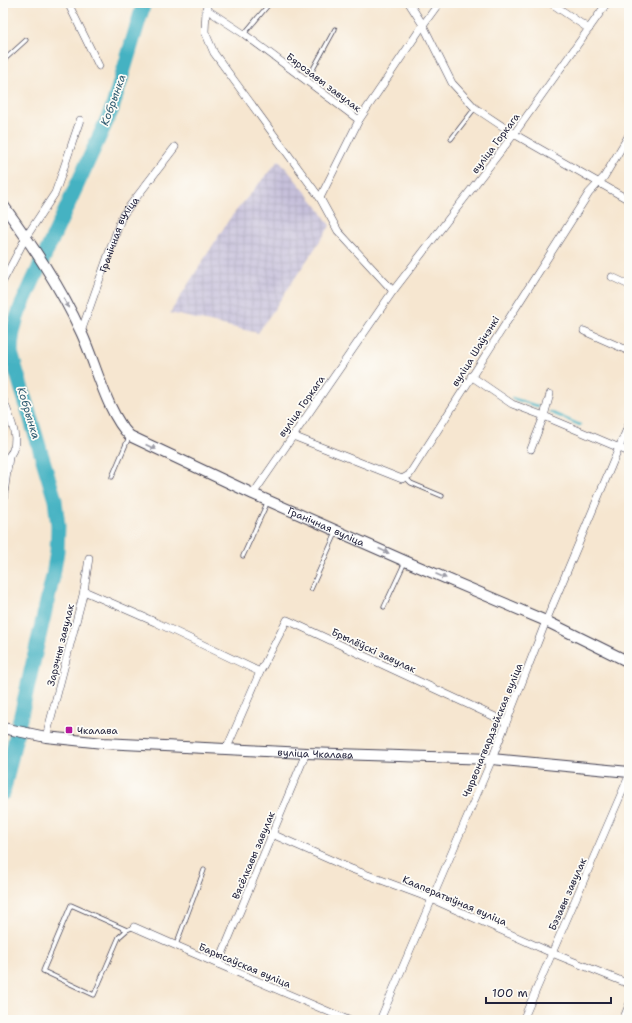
<svg xmlns="http://www.w3.org/2000/svg" width="632" height="1023" font-family="'Shantell Sans',sans-serif">
  <style>
    .industrial { fill: url(#industrial-grid) }
    .lines { fill: none; stroke-linecap: round; stroke-linejoin: round }
    .stream { stroke: #45b2c2; stroke-width: 2.5 }
    .river { stroke: #45b2c2; stroke-width: 15 }
    .lane-casing { stroke: #423f51; stroke-width: 5 }
    .street-casing { stroke: #423f51; stroke-width: 8 }
    .secondary-casing { stroke: #423f51; stroke-width: 12 }
    .lane { stroke: #fff; stroke-width: 3.5 }
    .street { stroke: #fff; stroke-width: 7 }
    .secondary { stroke: #fff; stroke-width: 10 }
    .oneway { fill: #9c9ca7 }
    .poi-dot { fill: #b5179e; stroke: #fdfcf7; stroke-width: 1.5 }
    .labels { text-anchor: middle; stroke-width: 3.5; stroke-linejoin: round; paint-order: stroke }
    .street-label { font-size: 10px; fill: #22223b; stroke: #fdfcf7 }
    .poi-label { font-size: 10px; fill: #22223b; stroke: #fdfcf7; text-anchor: start }
    .water-label { font-size: 11px; font-style: italic; fill: #305c71; stroke: #fdfcf7 }
  </style>
  <defs>
    <pattern id="industrial-grid" width="8" height="8" patternUnits="userSpaceOnUse"><rect width="8" height="8" fill="#c6c0da"/><path d="M0 4h8M4 0v8" fill="none" stroke="#aaa5bc"/></pattern>
  </defs>
  <rect width="100%" height="100%" fill="#fdfcf7"/>
  <filter id="ink" filterUnits="userSpaceOnUse"><feTurbulence type="fractalNoise" baseFrequency=".025" numOctaves="2"/><feDisplacementMap in="SourceGraphic" scale="8" xChannelSelector="R" yChannelSelector="G"/><feConvolveMatrix kernelMatrix="1 2 1 2 8 2 1 2 1" color-interpolation-filters="sRGB"/></filter>
  <filter id="wash" filterUnits="userSpaceOnUse"><feTurbulence type="fractalNoise" baseFrequency=".012" numOctaves="4" result="noise"/><feDisplacementMap in="SourceGraphic" scale="16" xChannelSelector="R" yChannelSelector="G"/><feGaussianBlur stdDeviation="0.9" result="paint"/><feColorMatrix in="noise" values="0 0 0 0 0 0 0 0 0 0 0 0 0 0 0 0 0 1.4 0 .05"/><feComposite in="paint" operator="in"/></filter>
  <g filter="url(#wash)">
    <rect width="100%" height="100%" fill="#f6e6d0"/>
    <path class="industrial" d="M279 160 318 207 330 226 258 333 170 313 230 218Z"/>
    <g class="lines">
      <g class="stream">
        <path d="M512 398 537 406"/>
        <path d="M550 412 580 425"/>
      </g>
      <path class="river" d="M3 793 53 576 57 551 58 526 55 500 11 353C11 337 14 324 20 309L112 109 144 3"/>
    </g>
  </g>
  <g filter="url(#ink)">
    <g class="lines">
      <defs>
        <g id="lane">
          <path d="M244 34 270 3"/>
          <path d="M3 61 26 40"/>
          <path d="M307 80 335 29"/>
          <path d="M451 139 475 108"/>
          <path d="M112 477 129 437"/>
          <path d="M405 477 411 483 442 496"/>
          <path d="M243 556 268 501"/>
          <path d="M311 589 336 533"/>
          <path d="M384 607 405 562"/>
          <path d="M626 659 629 651"/>
          <path d="M127 930 71 905 43 971 94 995 119 937 127 930 134 927"/>
          <path d="M176 945 204 870"/>
        </g>
        <g id="street">
          <path d="M68 3 99 66"/>
          <path d="M208 3 206 9 205 32 214 53 320 198"/>
          <path d="M409 3 423 25 452 83 475 108 514 134 629 200"/>
          <path d="M551 3 589 29"/>
          <path d="M206 9 244 34 359 120"/>
          <path d="M612 277 629 285"/>
          <path d="M3 281 26 237 55 193 61 176 80 120"/>
          <path d="M393 291 338 231 320 198 359 120 423 25 439 3"/>
          <path d="M584 331 629 351"/>
          <path id="s1" d="M81 332 122 216 175 147"/>
          <path d="M471 376 512 404 544 416 629 452"/>
          <path d="M3 399C10 419 26 447 3 461"/>
          <path d="M293 436 402 479 409 475 589 193 604 177 629 135"/>
          <path d="M531 449 544 416 550 394"/>
          <path d="M253 494 393 291 514 134 607 3"/>
          <path d="M3 501 9 457"/>
          <path d="M84 591 155 622 260 672 287 620 506 722"/>
          <path d="M46 737 84 591 89 558"/>
          <path d="M226 750 260 672"/>
          <path d="M272 834 349 868 432 899 552 953 629 984"/>
          <path d="M134 927 218 964 348 1020"/>
          <path d="M218 964 306 753"/>
          <path d="M380 1020 492 759 546 621 629 424"/>
          <path d="M523 1020 629 776"/>
          <path d="M623 1020 629 1005"/>
        </g>
        <g id="secondary">
          <path id="s2" d="M3 205C32 245 60 286 81 332 95 361 107 414 130 436L253 494 405 561 546 621 629 662"/>
          <path id="s3" d="M3 728 46 737 103 743 306 753 492 759 629 772"/>
        </g>
      </defs>
      <use href="#lane" class="lane-casing"/>
      <use href="#street" class="street-casing"/>
      <use href="#secondary" class="secondary-casing"/>
      <use href="#lane" class="lane"/>
      <use href="#street" class="street"/>
      <use href="#secondary" class="secondary"/>
    </g>
    <defs><path id="oneway-solid" d="M-6-.8H1V-3.2L6.5 0L1 3.2V.8H-6Z"/></defs>
    <g class="oneway">
      <use href="#oneway-solid" transform="translate(66 303) rotate(63)"/>
      <use href="#oneway-solid" transform="translate(151 447) rotate(25)"/>
      <use href="#oneway-solid" transform="translate(384 551) rotate(25)"/>
      <use href="#oneway-solid" transform="translate(441 576) rotate(23)"/>
    </g>
  </g>
  <rect class="poi-dot" x="65" y="726" width="8" height="8" rx="2"/>
  <g class="labels">
    <g class="street-label">
      <text transform="translate(324 82) rotate(37)" y="4">Бярозавы завулак</text>
      <text transform="translate(495 143) rotate(-53)" y="4">вуліца Горкага</text>
      <text dy="4" stroke="none"><textPath href="#s1" startOffset="105">Гранічная вуліца</textPath></text>
      <text transform="translate(475 351) rotate(-58)" y="4">вуліца Шаўчэнкі</text>
      <text transform="translate(301 406) rotate(-55)" y="4">вуліца Горкага</text>
      <text dy="4" stroke="none"><textPath href="#s2" startOffset="481">Гранічная вуліца</textPath></text>
      <text transform="translate(60 645) rotate(-76)" y="4">Зарэчны завулак</text>
      <text transform="translate(374 650) rotate(25)" y="4">Брылёўскі завулак</text>
      <text transform="translate(492 730) rotate(-68)" y="4">Чырвонагвардзейская вуліца</text>
      <text dy="4" stroke="none"><textPath href="#s3" startOffset="314">вуліца Чкалава</textPath></text>
      <text transform="translate(253 855) rotate(-67)" y="4">Вясёлкавы завулак</text>
      <text transform="translate(567 894) rotate(-66)" y="4">Бэзавы завулак</text>
      <text transform="translate(455 900) rotate(23)" y="4">Кааператыўная вуліца</text>
      <text transform="translate(245 965) rotate(23)" y="4">Барысаўская вуліца</text>
    </g>
    <g class="poi-label">
      <text x="77" y="734">Чкалава</text>
    </g>
    <g class="water-label">
      <text transform="translate(113 100) rotate(-70)" y="4">Кобрынка</text>
      <text transform="translate(29 413) rotate(73)" y="4">Кобрынка</text>
    </g>
  </g>
  <rect width="632" height="1023" fill="none" stroke="#fdfcf7" stroke-width="16"/>
  <path d="M486 997v6h125v-6" fill="none" stroke="#22223b" stroke-width="2"/>
  <text x="492" y="997" font-size="12" fill="#22223b" stroke="#fdfcf7" stroke-width="3" paint-order="stroke">100 m</text>
</svg>
